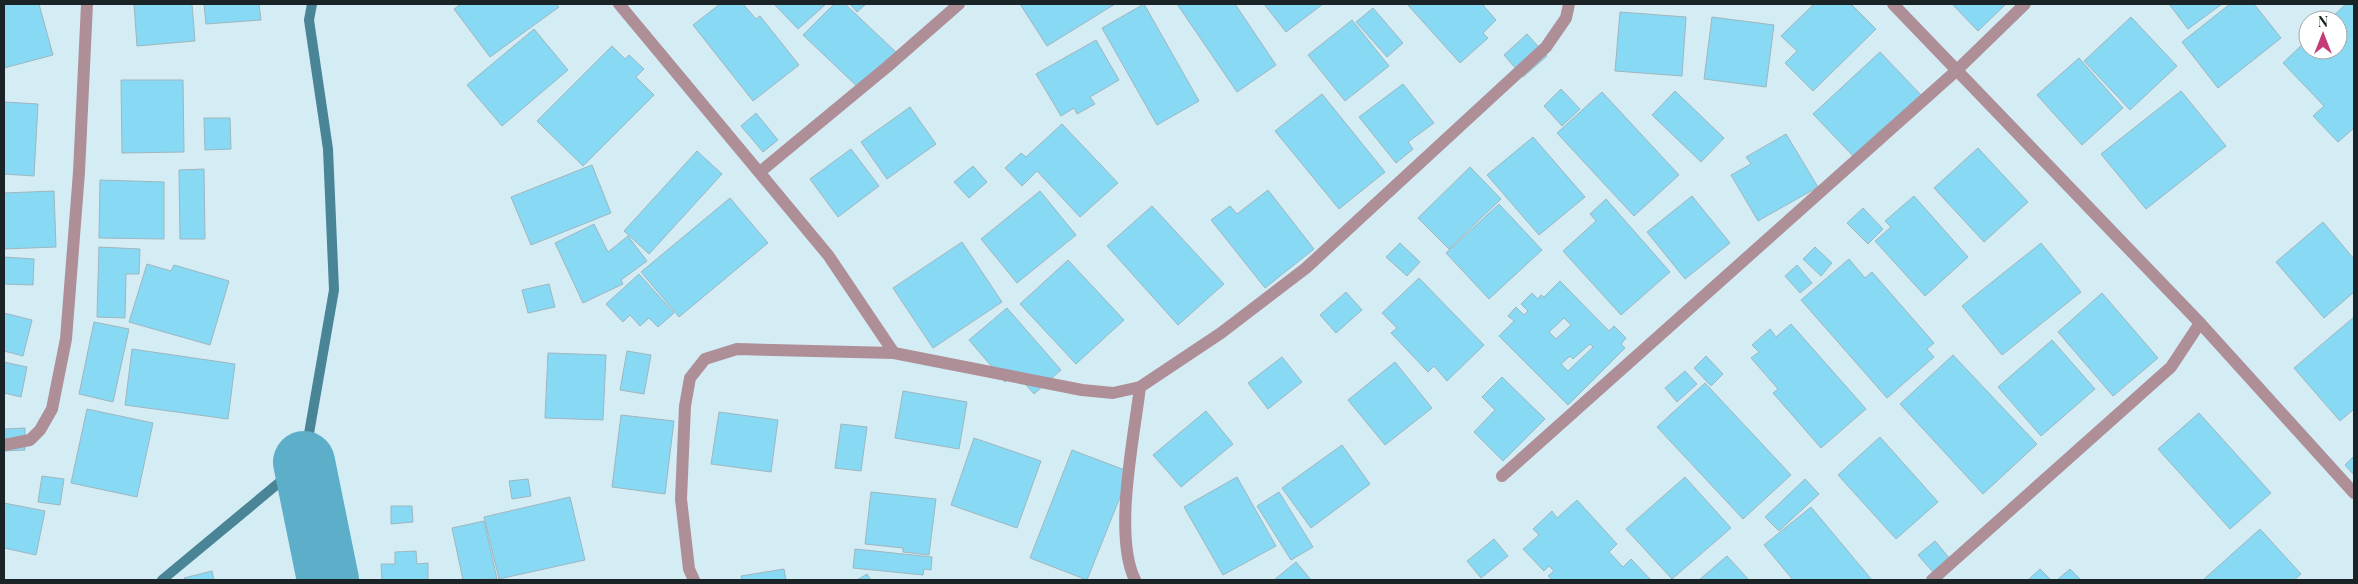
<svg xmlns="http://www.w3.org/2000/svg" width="2358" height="584" font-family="'Playfair Display',serif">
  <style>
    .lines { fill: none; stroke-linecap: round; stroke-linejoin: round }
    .stream { stroke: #498497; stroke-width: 10 }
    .river { stroke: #5daec8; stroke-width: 62 }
    .building { fill: #88d9f4; stroke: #9fb6bf; fill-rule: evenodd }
    .minor { stroke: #ae8f98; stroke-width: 12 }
  </style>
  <rect width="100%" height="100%" fill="#d4edf5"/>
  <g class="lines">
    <path class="stream" d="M162 580 304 462 334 290 328 149 309 20 312 4"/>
    <path class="river" d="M304 462 328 580"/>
  </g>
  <g class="building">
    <path d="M4 4H39L53 55 4 68Z"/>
    <path d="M134 4H192L195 41 137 46Z"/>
    <path d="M204 4H259L261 20 206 24Z"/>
    <path d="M461 4H556L559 7 490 57 454 9Z"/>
    <path d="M720 4H743L756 19 760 16 799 65 753 101 693 25Z"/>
    <path d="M777 4H826L798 29 775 5Z"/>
    <path d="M834 4H845L898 54 862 91 803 35Z"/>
    <path d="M850 4H866L857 12Z"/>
    <path d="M1020 4H1115L1047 46Z"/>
    <path d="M1144 4 1199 101 1157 125 1102 28Z"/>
    <path d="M1177 4H1235L1276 65 1237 92Z"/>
    <path d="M1264 4H1323L1286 32Z"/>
    <path d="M1407 4H1482L1496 20 1483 33 1488 38 1460 63Z"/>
    <path d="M1814 4H1851L1876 29 1813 91 1785 63 1797 51 1781 36Z"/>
    <path d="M1952 4H2006L1978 31Z"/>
    <path d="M2169 4H2222L2188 29Z"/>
    <path d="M2230 4H2254L2281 38 2218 88 2182 42Z"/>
    <path d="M2346 4H2354V128L2338 142 2313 116 2324 106 2283 63 2308 39V50H2338V20H2329Z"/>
    <path d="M1373 8 1403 43 1387 57 1356 22Z"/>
    <path d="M1620 12 1686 17 1682 76 1615 71Z"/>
    <path d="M1712 17 1774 25 1766 87 1704 79Z"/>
    <path d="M2131 17 2177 66 2130 110 2084 61Z"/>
    <path d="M1352 20 1389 66 1345 101 1308 55Z"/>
    <path d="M534 29 568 70 502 126 467 85Z"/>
    <path d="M1527 34 1547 56 1523 77 1504 55Z"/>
    <path d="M1096 40 1119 80 1090 97 1095 104 1077 114 1074 108 1061 116 1036 74Z"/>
    <path d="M612 46 625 59 629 55 644 69 636 77 654 95 583 166 537 121Z"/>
    <path d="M1880 52 1922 96 1855 158 1813 114Z"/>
    <path d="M2079 58 2123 108 2082 145 2037 95Z"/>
    <path d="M121 80H183L184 152 122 153Z"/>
    <path d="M1403 84 1434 123 1408 142 1413 149 1396 163 1359 117Z"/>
    <path d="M1561 89 1580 109 1562 126 1544 106Z"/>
    <path d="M1675 91 1724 138 1701 162 1652 115Z"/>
    <path d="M2181 91 2226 146 2146 209 2101 154Z"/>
    <path d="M1602 92 1679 175 1634 216 1557 133Z"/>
    <path d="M1322 94 1385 172 1339 209 1275 131Z"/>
    <path d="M4 102 38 104 34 176 4 174Z"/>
    <path d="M910 107 936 144 887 179 861 142Z"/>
    <path d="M756 113 778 140 763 152 741 126Z"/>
    <path d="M204 118H230L231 149 205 150Z"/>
    <path d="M1062 124 1118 183 1080 217 1037 171 1022 186 1005 168 1021 153 1026 157Z"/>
    <path d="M1786 134 1818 187 1758 221 1731 175 1751 164 1746 157Z"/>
    <path d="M1533 137 1585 197 1539 235 1487 175Z"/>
    <path d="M1978 148 2028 202 1984 242 1934 188Z"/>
    <path d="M851 149 879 186 838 217 810 179Z"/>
    <path d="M697 151 722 174 649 254 624 231Z"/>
    <path d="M592 165 611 213 531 245 511 197Z"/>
    <path d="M973 166 987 182 969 198 954 182Z"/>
    <path d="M1470 167 1501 199 1449 249 1418 218Z"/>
    <path d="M204 169 205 239H180L179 170Z"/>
    <path d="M100 180 164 182V239L99 238Z"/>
    <path d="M1268 190 1314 249 1265 288 1211 220 1230 206 1237 214Z"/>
    <path d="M54 191 56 247 4 249V193Z"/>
    <path d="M1040 191 1076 235 1017 283 981 239Z"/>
    <path d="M1692 196 1730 243 1685 279 1647 232Z"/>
    <path d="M1914 196 1968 257 1925 296 1875 241 1891 227 1885 221Z"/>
    <path d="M730 198 768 243 679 317 641 272Z"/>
    <path d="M1606 199 1670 272 1621 315 1563 251 1596 221 1590 214Z"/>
    <path d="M1499 204 1542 250 1489 299 1446 253Z"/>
    <path d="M1152 206 1224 284 1178 325 1107 246Z"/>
    <path d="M1863 208 1883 229 1868 244 1847 223Z"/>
    <path d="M2323 222 2354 259V292L2324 318 2276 262Z"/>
    <path d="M594 224 608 252 628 236 647 261 621 280 623 284 583 303 555 243Z"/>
    <path d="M962 242 1002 302 933 348 893 288Z"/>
    <path d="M1400 243 1420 262 1407 276 1386 257Z"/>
    <path d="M2041 243 2081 292 2002 355 1962 306Z"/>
    <path d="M99 247 140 249 139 274H126L125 318 97 317Z"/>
    <path d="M1815 247 1832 263 1821 276 1803 259Z"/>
    <path d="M4 257 34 259 33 285 4 284Z"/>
    <path d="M1849 259 1865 278 1872 272 1934 343 1927 349 1934 357 1887 398 1801 300Z"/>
    <path d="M1068 260 1124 320 1076 364 1020 304Z"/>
    <path d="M147 264 171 271 174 265 229 281 210 345 129 322Z"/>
    <path d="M1797 265 1812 283 1800 293 1785 276Z"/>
    <path d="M639 274 674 313 658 327 649 318 640 326 630 315 623 322 606 304Z"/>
    <path d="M1419 278 1484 345 1447 381 1434 366 1428 372 1391 333 1397 328 1382 313Z"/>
    <path d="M1560 281 1609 331 1614 326 1626 338 1621 344 1625 348 1568 405 1499 336 1514 321 1508 316 1516 307 1524 315 1528 311 1521 304 1532 293 1538 299 1541 295 1544 297ZM1564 318 1571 325 1556 339 1549 332ZM1590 344 1593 347 1568 371 1561 364 1570 356 1573 359Z"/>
    <path d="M549 284 555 307 528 313 522 290Z"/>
    <path d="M1346 292 1362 310 1336 333 1320 315Z"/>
    <path d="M2102 293 2158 358 2113 396 2058 332Z"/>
    <path d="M1007 308 1061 370 1034 394 1015 372 1005 382 969 340Z"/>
    <path d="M4 313 32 320 23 356 4 351Z"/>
    <path d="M2354 317V409L2340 421 2294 368Z"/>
    <path d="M94 322 129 329 113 402 79 394Z"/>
    <path d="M1791 324 1866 409 1821 448 1773 393 1778 389 1751 358 1759 352 1752 345 1770 329 1776 337Z"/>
    <path d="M2052 340 2095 389 2041 436 1998 387Z"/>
    <path d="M132 349 235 364 228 419 125 405Z"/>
    <path d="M627 351 651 355 644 394 620 390Z"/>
    <path d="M548 353 606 355 603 420 545 418Z"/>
    <path d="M1953 355 2037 444 1983 494 1900 404Z"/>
    <path d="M1706 356 1723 374 1711 386 1694 368Z"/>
    <path d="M1282 357 1302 382 1268 409 1248 383Z"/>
    <path d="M4 362 27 367 21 397 4 393Z"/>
    <path d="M1395 362 1432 408 1385 445 1348 400Z"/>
    <path d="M1685 371 1697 384 1677 402 1665 388Z"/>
    <path d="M1502 377 1545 419 1503 461 1474 432 1495 410 1482 397Z"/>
    <path d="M1705 383 1791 475 1743 519 1657 427Z"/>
    <path d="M903 391 967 402 959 449 895 438Z"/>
    <path d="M87 409 153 423 137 497 71 483Z"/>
    <path d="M1206 411 1233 444 1181 487 1153 455Z"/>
    <path d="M719 412 778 420 771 472 711 464Z"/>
    <path d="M2199 413 2271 493 2230 529 2158 449Z"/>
    <path d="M621 415 674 421 665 494 612 487Z"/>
    <path d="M841 424 867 427 861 471 835 468Z"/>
    <path d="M25 428V450L4 451V429Z"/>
    <path d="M1880 437 1938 502 1896 539 1838 475Z"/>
    <path d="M974 438 1041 461 1017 528 951 505Z"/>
    <path d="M1342 445 1370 484 1311 528 1282 488Z"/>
    <path d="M1072 450 1130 472 1087 580 1030 558Z"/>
    <path d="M2354 456V475L2345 465Z"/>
    <path d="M42 476 64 479 60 505 38 502Z"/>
    <path d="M1237 477 1276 546 1223 575 1184 507Z"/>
    <path d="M1685 477 1731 528 1672 579 1626 529Z"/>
    <path d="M528 479 531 496 512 499 509 481Z"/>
    <path d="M1805 479 1819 494 1779 531 1765 517Z"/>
    <path d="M871 492 936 499 929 555 903 552V548L865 544Z"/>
    <path d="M1279 492 1313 547 1291 560 1257 506Z"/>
    <path d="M570 497 585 560 499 579 484 517Z"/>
    <path d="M1577 500 1617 544 1609 552 1623 567 1631 559 1651 580H1552L1548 576 1554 571 1549 566 1544 571 1523 549 1539 535 1533 529 1552 511 1557 518Z"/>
    <path d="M4 503 45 511 36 555 4 548Z"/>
    <path d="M391 506H412L413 522 391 524Z"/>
    <path d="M1811 507 1872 580H1793L1764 545Z"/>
    <path d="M484 521 497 579 463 580 452 528Z"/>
    <path d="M2260 529 2301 574 2294 580H2203Z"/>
    <path d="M1494 539 1508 556 1481 578 1467 561Z"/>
    <path d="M1935 541 1956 566 1940 580 1918 555Z"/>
    <path d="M855 549 932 557 931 570 924 569 923 575 853 568Z"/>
    <path d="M416 551 417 564 428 563V580H382L381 564H395V552Z"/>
    <path d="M1727 556 1749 580H1699Z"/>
    <path d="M1296 562 1311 580H1274Z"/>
    <path d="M784 569 786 580H742L741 576Z"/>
    <path d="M2040 569 2051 580H2028Z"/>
    <path d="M2070 569 2081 580H2057Z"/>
    <path d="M212 571 214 580H185L184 578Z"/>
    <path d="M867 574 871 580H857Z"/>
  </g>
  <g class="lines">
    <g class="minor">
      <path d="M619 4 828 255 894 353"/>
      <path d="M1893 4 2200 323 2354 493"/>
      <path d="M760 172 887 67 959 4"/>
      <path d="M4 445 30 440 40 430 52 409 66 339 79 172 87 4"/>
      <path d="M1502 476 1956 71 2025 4"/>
      <path d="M694 580 689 569 681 499 685 406 690 378 705 359 737 349 894 353 1082 390 1113 393 1140 387 1221 333 1306 268 1546 47 1566 18 1569 4"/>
      <path d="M1135 580C1113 535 1134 438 1140 387"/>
      <path d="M1932 580 2171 367 2200 323"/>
    </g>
  </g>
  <rect width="2358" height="584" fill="none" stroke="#1a2326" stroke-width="10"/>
  <g transform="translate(2323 35)"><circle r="24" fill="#ffffff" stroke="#a3a7a8"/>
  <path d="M0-4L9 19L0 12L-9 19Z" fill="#c43c77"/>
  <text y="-8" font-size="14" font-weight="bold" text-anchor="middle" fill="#1a2326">N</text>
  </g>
</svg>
